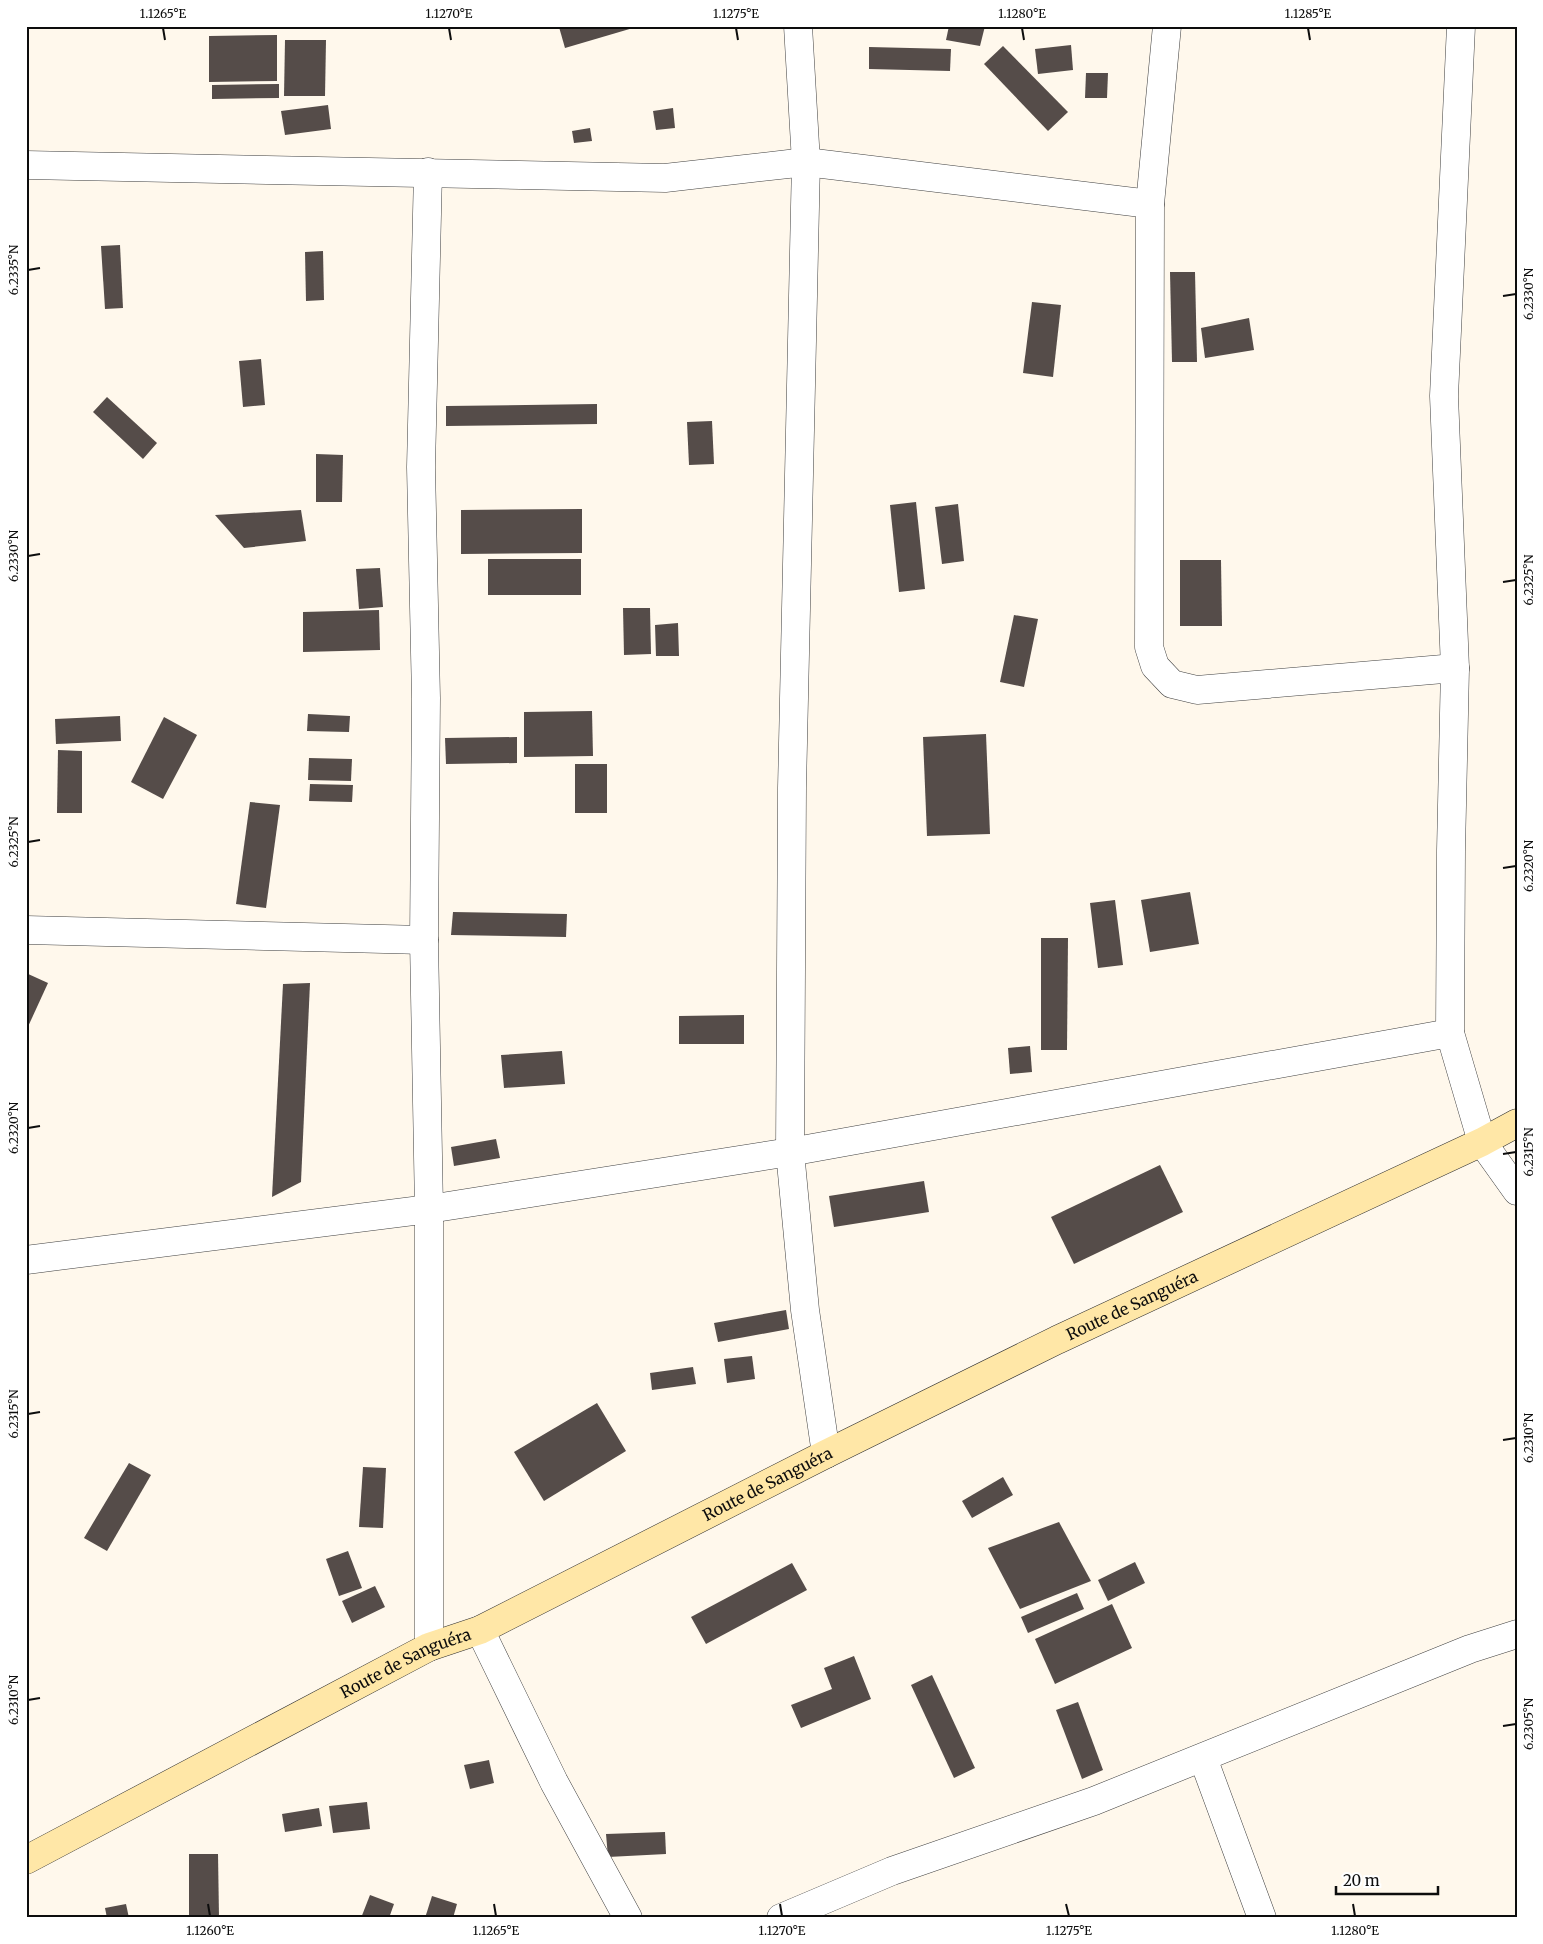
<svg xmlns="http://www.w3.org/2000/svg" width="1543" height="1944" font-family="Merriweather,serif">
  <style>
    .building { fill: #554c49 }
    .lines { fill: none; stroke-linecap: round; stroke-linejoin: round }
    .street-casing { stroke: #404040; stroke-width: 29 }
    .secondary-casing { stroke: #2f2f2f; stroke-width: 29 }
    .street { stroke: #fff; stroke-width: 28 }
    .secondary { stroke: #ffe7a7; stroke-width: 28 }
    .ticks { fill: none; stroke: #0d0d0d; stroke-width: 2 }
    .labels { text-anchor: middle; stroke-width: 5; stroke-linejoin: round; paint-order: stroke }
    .street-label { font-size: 16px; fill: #0d0d0d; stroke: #fff }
    .neatline { fill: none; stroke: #0d0d0d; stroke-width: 2 }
    .ticks-label { font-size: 12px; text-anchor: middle; fill: #0d0d0d }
  </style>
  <rect width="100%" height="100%" fill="#fff8ec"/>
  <g class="building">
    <path d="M562 26H632L633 28 565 48 559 27Z"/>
    <path d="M949 26H985L980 46 946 40Z"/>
    <path d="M277 35V81L209 82V36Z"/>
    <path d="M285 40H326L325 96H284Z"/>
    <path d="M1071 45 1073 70 1038 74 1035 49Z"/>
    <path d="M1003 46 1068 112 1048 131 984 64Z"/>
    <path d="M869 47 951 49 950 71 869 69Z"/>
    <path d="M1086 73H1108L1107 98H1085Z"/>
    <path d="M279 84V98L212 99V85Z"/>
    <path d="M328 105 331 129 285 135 281 111Z"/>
    <path d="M673 108 675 128 656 130 653 111Z"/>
    <path d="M590 128 592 141 574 143 572 131Z"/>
    <path d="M120 245 123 308 105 309 101 246Z"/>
    <path d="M323 251 324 300 306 301 305 252Z"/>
    <path d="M1170 272H1195L1197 362H1172Z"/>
    <path d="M1032 302 1061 305 1053 377 1023 373Z"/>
    <path d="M1249 318 1254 350 1205 358 1201 328Z"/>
    <path d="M261 359 265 405 243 407 239 361Z"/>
    <path d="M107 397 157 443 143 459 93 412Z"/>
    <path d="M597 404V424L446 426V406Z"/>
    <path d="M712 421 714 464 689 465 687 422Z"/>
    <path d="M316 454 343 455 342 502H316Z"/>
    <path d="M916 502 925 589 899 592 890 505Z"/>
    <path d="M958 504 964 561 942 564 935 507Z"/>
    <path d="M582 509V553L461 554V510Z"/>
    <path d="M301 510 306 541 244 548 215 515Z"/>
    <rect x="488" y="559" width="93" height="36"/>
    <path d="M1180 560H1221L1222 626H1180Z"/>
    <path d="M380 568 383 607 359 609 356 569Z"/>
    <path d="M623 608H650L651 654 624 655Z"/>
    <path d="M379 610 380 650 303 652V612Z"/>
    <path d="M1014 615 1038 619 1024 687 1000 682Z"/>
    <path d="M678 623 679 656H656L655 625Z"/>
    <path d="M592 711 593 756 524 757V712Z"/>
    <path d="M308 714 350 716 349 732 307 731Z"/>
    <path d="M120 716 121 741 56 744 55 719Z"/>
    <path d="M164 717 197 735 163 799 131 782Z"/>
    <path d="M986 734 990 834 927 836 923 737Z"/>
    <path d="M517 737V763L446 764 445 738Z"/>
    <path d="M58 750 82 751V813H57Z"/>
    <path d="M309 758 352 759 351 781 308 780Z"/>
    <rect x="575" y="764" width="32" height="49"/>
    <path d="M310 784 353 785 352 802 309 801Z"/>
    <path d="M250 802 280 805 266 908 236 904Z"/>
    <path d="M1190 892 1199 944 1150 952 1141 900Z"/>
    <path d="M1115 900 1123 965 1098 968 1090 903Z"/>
    <path d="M453 912 567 914 566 937 451 935Z"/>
    <path d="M1041 938H1068L1067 1050H1041Z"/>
    <path d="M26 973 48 983 26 1031Z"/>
    <path d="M310 983 301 1182 272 1197 283 984Z"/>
    <path d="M744 1015V1044H679V1016Z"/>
    <path d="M1030 1046 1032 1072 1010 1074 1008 1048Z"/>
    <path d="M562 1051 565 1084 504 1088 501 1055Z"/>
    <path d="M496 1139 500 1158 454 1166 451 1147Z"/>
    <path d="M1160 1165 1183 1212 1074 1264 1051 1217Z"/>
    <path d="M924 1181 929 1212 834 1227 829 1196Z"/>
    <path d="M786 1310 789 1329 718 1342 714 1323Z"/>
    <path d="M752 1356 755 1379 727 1383 724 1359Z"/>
    <path d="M693 1367 696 1384 652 1390 650 1373Z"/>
    <path d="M597 1403 626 1451 544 1501 514 1452Z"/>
    <path d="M129 1463 151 1475 107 1551 84 1538Z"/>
    <path d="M363 1467 386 1468 383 1528 359 1527Z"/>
    <path d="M1003 1477 1013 1495 972 1518 962 1501Z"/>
    <path d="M1059 1522 1091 1581 1020 1609 988 1548Z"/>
    <path d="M348 1551 362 1588 339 1596 326 1559Z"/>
    <path d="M1135 1562 1145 1583 1108 1601 1098 1580Z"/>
    <path d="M792 1563 807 1590 706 1644 691 1617Z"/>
    <path d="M375 1586 385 1607 352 1623 342 1601Z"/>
    <path d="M1077 1593 1084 1609 1028 1633 1021 1617Z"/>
    <path d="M1112 1604 1132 1648 1055 1684 1035 1639Z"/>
    <path d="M854 1656 871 1699 801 1728 791 1705 832 1689 824 1668Z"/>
    <path d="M932 1675 975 1768 954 1778 911 1685Z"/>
    <path d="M1078 1702 1103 1770 1082 1779 1056 1710Z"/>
    <path d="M489 1760 494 1783 470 1789 464 1765Z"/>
    <path d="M367 1802 370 1829 333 1833 329 1806Z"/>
    <path d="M319 1808 322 1826 285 1832 282 1814Z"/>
    <path d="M665 1832 666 1854 608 1857 606 1834Z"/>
    <path d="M189 1854H218L219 1918H189Z"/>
    <path d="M370 1895 394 1904 389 1918H361Z"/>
    <path d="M432 1896 457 1904 453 1918H425Z"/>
    <path d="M126 1904 129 1918H107L105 1908Z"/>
  </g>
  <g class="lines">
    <defs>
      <g id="street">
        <path d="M798 26 806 162 792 788 790 1152 805 1310 826 1454"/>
        <path d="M1167 26 1150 204 1149 647 1155 666 1172 684 1197 690 1455 668"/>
        <path d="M1461 26 1444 396 1455 668 1451 851 1450 1033 1482 1142 1517 1191"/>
        <path d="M26 165 665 178 806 162 1150 204"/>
        <path d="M428 172 421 467 426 698 424 940 429 1209V1647"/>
        <path d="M26 930 424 940"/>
        <path d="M26 1260 429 1209 790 1152 1450 1033"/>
        <path d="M480 1630 554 1782 628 1918"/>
        <path d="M1203 1758 1262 1918"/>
        <path d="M781 1918 892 1871 1094 1801 1470 1649 1517 1634"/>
      </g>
      <g id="secondary">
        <path id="s1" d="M26 1860 429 1647 480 1630 826 1454 1057 1340 1482 1142 1517 1123"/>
      </g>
    </defs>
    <use href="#street" class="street-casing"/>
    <use href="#secondary" class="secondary-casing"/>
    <use href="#street" class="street"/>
    <use href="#secondary" class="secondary"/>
  </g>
  <path class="ticks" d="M163 28 165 40M449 28 451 40M736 28 738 40M1022 28 1024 40M1308 28 1310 40M28 270 40 268M1503 296 1516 294M28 556 40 554M1503 582 1516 580M28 842 40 840M1503 868 1516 866M28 1128 40 1126M1503 1154 1516 1152M28 1414 40 1412M1503 1440 1516 1438M28 1700 40 1698M1503 1726 1516 1724M208 1904 210 1916M494 1904 496 1916M780 1904 782 1916M1066 1904 1069 1916M1353 1904 1355 1916"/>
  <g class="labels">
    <g class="street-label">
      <text dy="6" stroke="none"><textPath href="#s1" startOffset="1238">Route de Sanguéra</textPath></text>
      <text dy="6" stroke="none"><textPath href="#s1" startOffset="832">Route de Sanguéra</textPath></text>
      <text dy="6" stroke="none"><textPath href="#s1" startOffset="428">Route de Sanguéra</textPath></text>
    </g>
  </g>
  <rect width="1543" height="1944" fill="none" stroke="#ffffff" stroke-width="55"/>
  <path d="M1336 1886v8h102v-8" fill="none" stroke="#0d0d0d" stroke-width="2.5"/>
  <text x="1343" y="1886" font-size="15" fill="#0d0d0d" stroke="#ffffff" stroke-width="4" paint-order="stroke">20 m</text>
  <rect x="28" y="28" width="1488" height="1888" class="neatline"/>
  <g class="ticks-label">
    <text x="163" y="18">1.1265°E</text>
    <text x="449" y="18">1.1270°E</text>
    <text x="736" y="18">1.1275°E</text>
    <text x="1022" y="18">1.1280°E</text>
    <text x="1308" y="18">1.1285°E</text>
    <text transform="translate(14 270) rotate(-90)" y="4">6.2335°N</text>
    <text transform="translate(1529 294) rotate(-90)" y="4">6.2330°N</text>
    <text transform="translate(14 556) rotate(-90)" y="4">6.2330°N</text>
    <text transform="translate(1529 580) rotate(-90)" y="4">6.2325°N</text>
    <text transform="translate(14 842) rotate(-90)" y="4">6.2325°N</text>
    <text transform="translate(1529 866) rotate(-90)" y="4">6.2320°N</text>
    <text transform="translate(14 1128) rotate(-90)" y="4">6.2320°N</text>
    <text transform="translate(1529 1152) rotate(-90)" y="4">6.2315°N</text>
    <text transform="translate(14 1414) rotate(-90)" y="4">6.2315°N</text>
    <text transform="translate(1529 1438) rotate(-90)" y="4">6.2310°N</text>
    <text transform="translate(14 1700) rotate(-90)" y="4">6.2310°N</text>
    <text transform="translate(1529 1724) rotate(-90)" y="4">6.2305°N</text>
    <text x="210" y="1935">1.1260°E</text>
    <text x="496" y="1935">1.1265°E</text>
    <text x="782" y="1935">1.1270°E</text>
    <text x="1069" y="1935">1.1275°E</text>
    <text x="1355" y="1935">1.1280°E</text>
  </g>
</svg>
